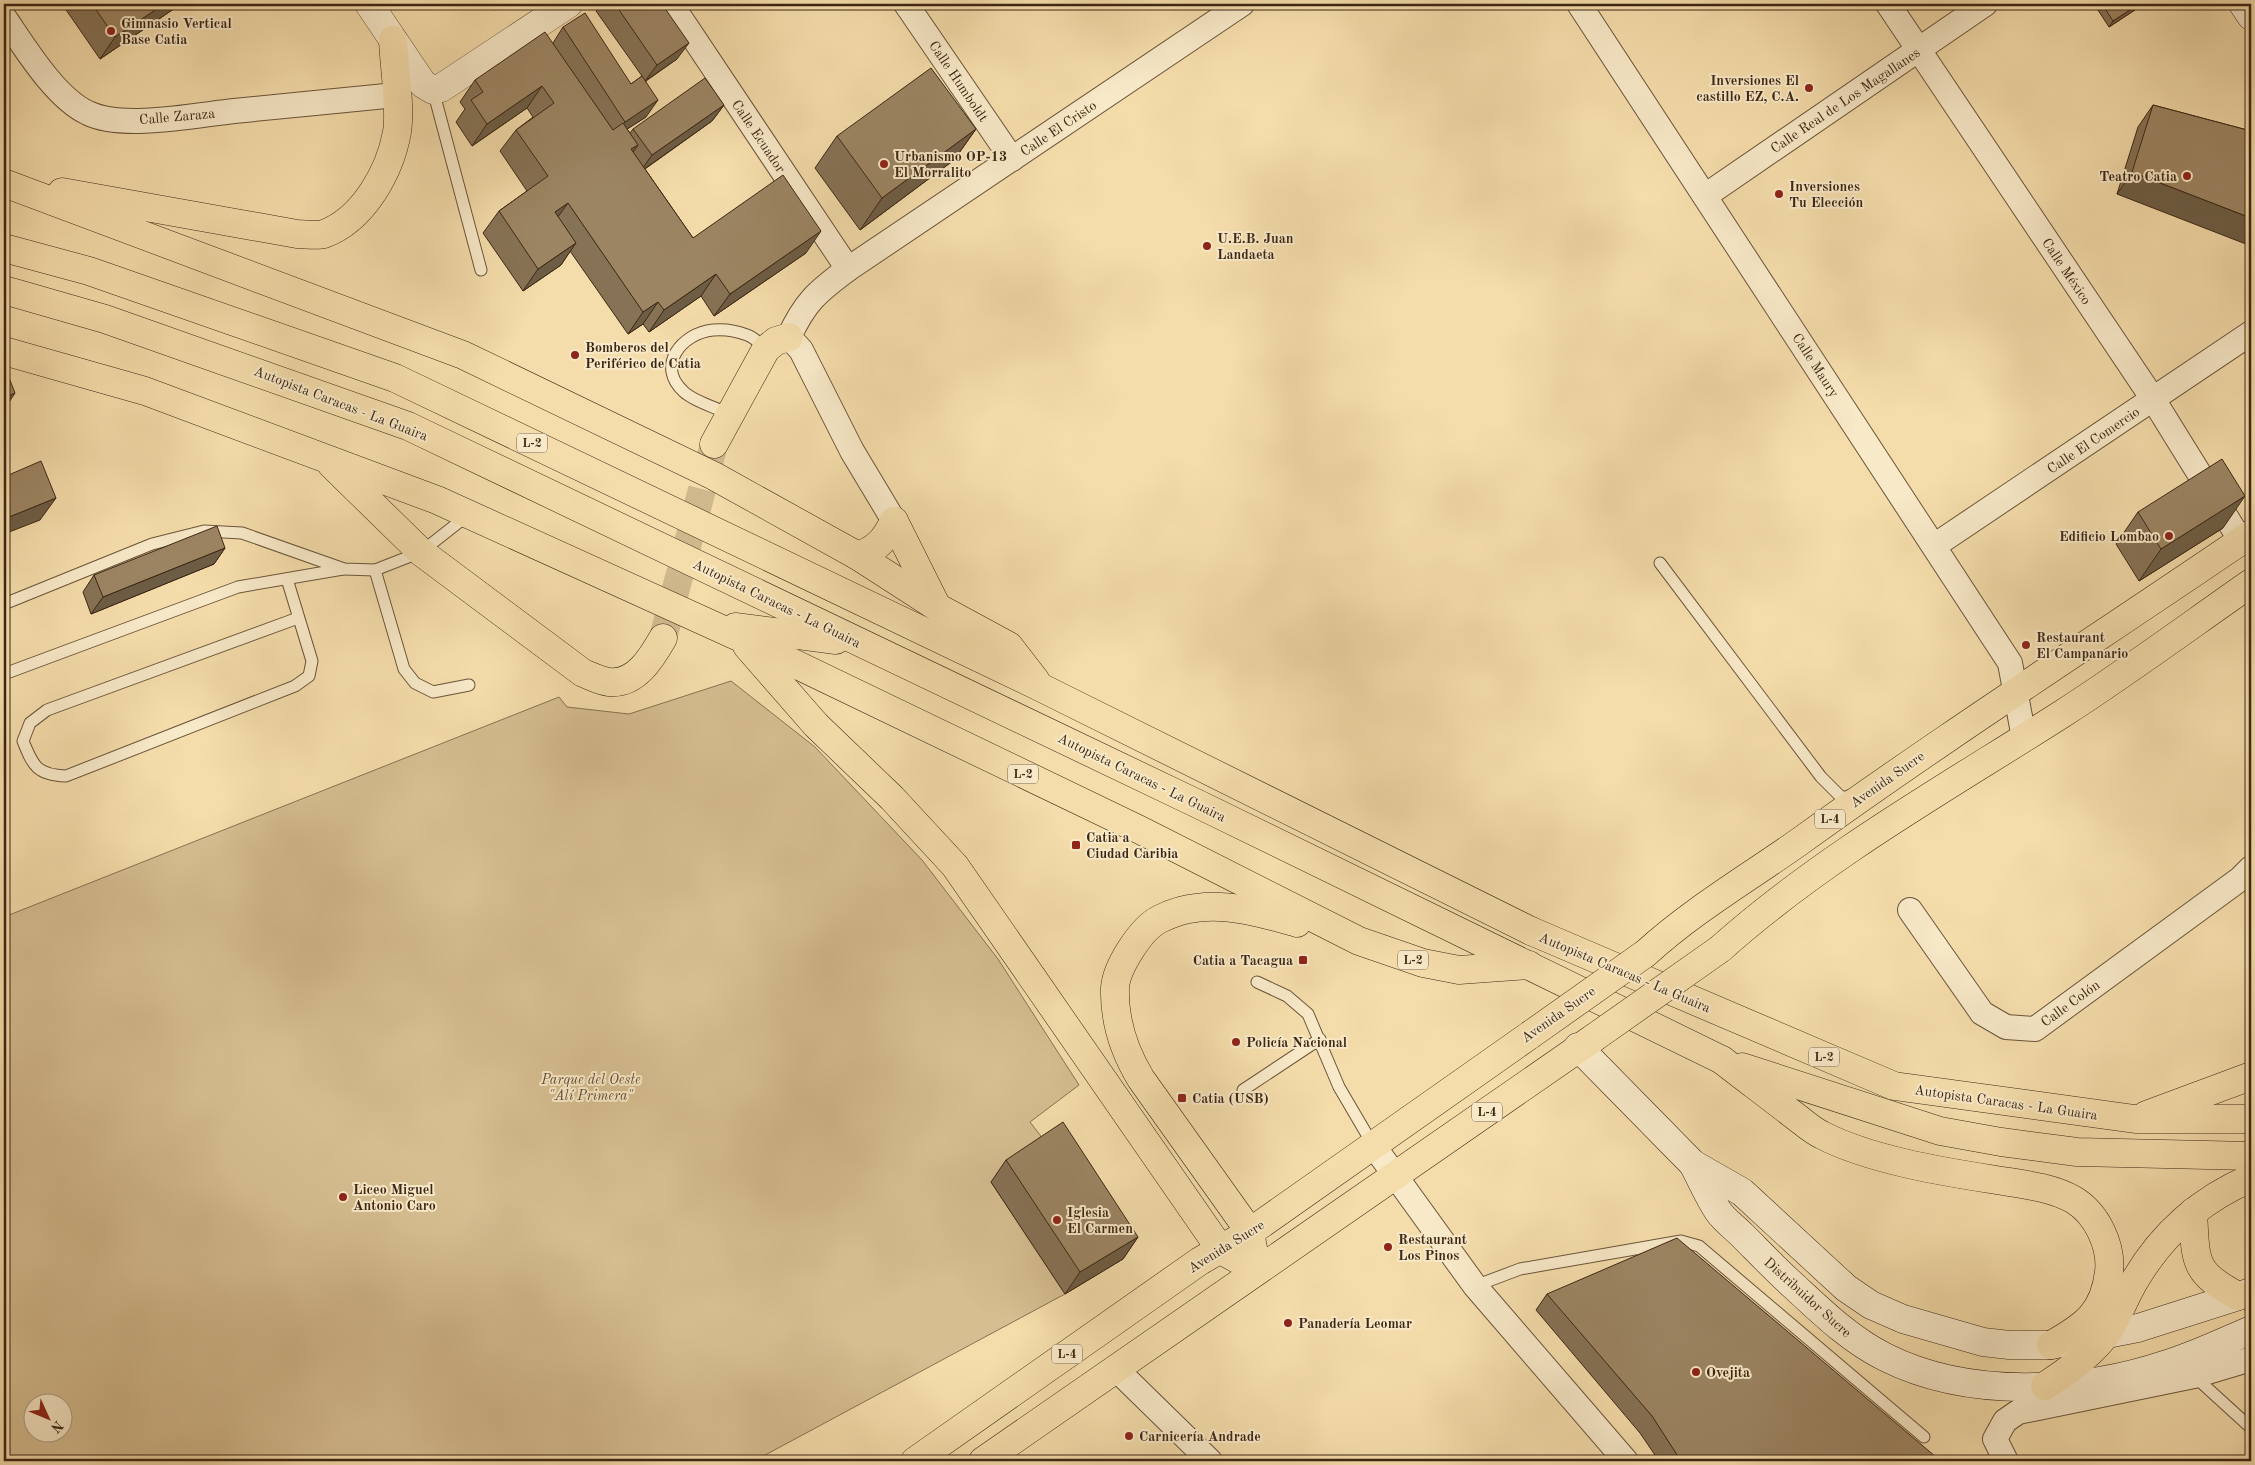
<svg xmlns="http://www.w3.org/2000/svg" width="2255" height="1465" font-family="'Old Standard TT',serif">
  <style>
    .green { fill: #d6be91; stroke: #897252; fill-rule: evenodd }
    .lines { fill: none; stroke-linecap: round; stroke-linejoin: round }
    .motorway-tunnel { stroke: #d0b88d; stroke-width: 28; stroke-dasharray: 28 14; stroke-linecap: butt }
    .service-casing { stroke: #6a543a; stroke-width: 13 }
    .minor-casing { stroke: #6a543a; stroke-width: 26 }
    .tertiary-casing { stroke: #6a543a; stroke-width: 29 }
    .secondary-casing { stroke: #3c2614; stroke-width: 29 }
    .primary-casing { stroke: #3c2614; stroke-width: 29 }
    .trunk-casing { stroke: #3c2614; stroke-width: 29 }
    .motorway-casing { stroke: #3c2614; stroke-width: 29 }
    .service { stroke: #f8e9c8; stroke-width: 11 }
    .minor { stroke: #f8e9c8; stroke-width: 24 }
    .tertiary { stroke: #f8e9c8; stroke-width: 28 }
    .secondary { stroke: #f8e9c8; stroke-width: 28 }
    .primary { stroke: #f5ddab; stroke-width: 28 }
    .trunk { stroke: #f5ddab; stroke-width: 28 }
    .motorway { stroke: #f5ddab; stroke-width: 28 }
    .primary-bridge-casing { stroke: #3c2614; stroke-width: 29; stroke-linecap: butt }
    .primary-bridge { stroke: #f5ddab; stroke-width: 28 }
    .wall { fill: #867255; stroke: #3c2614 }
    .shaded-wall { fill: #6d5d45; stroke: #3c2614 }
    .building { fill: #9c8563; stroke: #3c2614 }
    .poi-dot { fill: #8f2418; stroke: #f8e9c8; stroke-width: 2 }
    .labels { text-anchor: middle; stroke-width: 4; stroke-linejoin: round; paint-order: stroke }
    .shield { fill: #f8e9c8; stroke: #74604a; stroke-width: 1 }
    .shield-label { font-size: 12px; font-weight: bold; fill: #3c2614 }
    .poi-label { font-size: 14px; font-weight: bold; fill: #3c2614; stroke: #f8e9c8; text-anchor: start }
    .street-label { font-size: 14px; fill: #3c2614; stroke: #f8e9c8 }
    .park-label { font-size: 14px; font-style: italic; fill: #624c33; stroke: #f8e9c8 }
  </style>
  <rect width="100%" height="100%" fill="#f5ddab"/>
  <filter id="stains"><feTurbulence type="fractalNoise" baseFrequency=".004" numOctaves="4"/><feColorMatrix values="0 0 0 0 .2 0 0 0 0 .09 0 0 0 0 .02 0 0 0 .5 -.17"/></filter>
  <radialGradient id="worn" r=".72"><stop offset=".6" stop-color="#630" stop-opacity="0"/><stop offset="1" stop-color="#630" stop-opacity=".3"/></radialGradient>
  <path class="green" d="M731 681 815 747 922 860 998 959 1079 1085 1030 1122 1047 1144 991 1182 1065 1294 754 1461H4V917L559 697 567 707 629 714ZM32 1402H62V1432H32Z"/>
  <g class="lines">
    <path class="motorway-tunnel" d="M663 638 714 444"/>
    <defs>
      <g id="service">
        <path d="M433 90 481 270"/>
        <path d="M729 414C715 407 695 402 684 392 655 366 682 333 713 330 724 329 737 331 747 335 754 337 760 344 766 349"/>
        <path d="M1660 563 1821 777 1842 798 1852 795"/>
        <path d="M375 570 404 669 415 683 433 692 469 685"/>
        <path d="M287 579 312 661 309 676 295 686 66 776C37 775 33 766 23 741L30 723 47 710 298 618"/>
        <path d="M4 604 152 544 204 531 242 533 344 569 375 570 421 552 468 515"/>
        <path d="M4 674 238 587 343 569"/>
        <path d="M1257 982 1287 996 1308 1014 1339 1087 1373 1145"/>
        <path d="M1243 1090 1320 1039"/>
        <path d="M1475 1286 1520 1269 1681 1241 1699 1246 1924 1437"/>
        <path d="M2194 1376 2251 1428"/>
      </g>
      <g id="minor">
        <path d="M671 4 848 269"/>
        <path d="M906 4 1012 159"/>
        <path d="M1579 4 2010 663 2024 738"/>
        <path d="M1888 4 2153 399 2241 541"/>
        <path d="M4 17C24 46 55 98 88 113 122 130 196 115 234 111 288 106 342 100 396 95"/>
        <path d="M1705 196 1985 4"/>
        <path d="M894 521 852 451 801 350 789 337C805 302 817 292 848 269L1242 4"/>
        <path d="M1934 546 2251 333"/>
        <path d="M1910 910 1982 1013 2006 1027 2035 1029 2240 879 2251 868"/>
        <path d="M1373 1145 1475 1286 1626 1461"/>
        <path d="M1116 1369 1210 1461"/>
        <path d="M2006 1461 1995 1439 2005 1421 2018 1412 2194 1376 2251 1359"/>
      </g>
      <path id="tertiary" d="M369 4 423 84 433 90 441 88 568 4"/>
      <g id="secondary">
        <path d="M2243 4 2251 16"/>
        <path d="M1578 1047 1693 1164 1742 1192 1846 1288 1871 1305 1903 1319 1983 1342 2009 1345H2051L2138 1328 2251 1292"/>
        <path d="M1693 1164C1701 1179 1708 1196 1718 1211 1724 1220 1734 1227 1742 1235 1760 1253 1777 1271 1796 1288 1824 1314 1851 1340 1885 1357 1968 1399 2081 1393 2167 1364 2196 1355 2223 1342 2251 1330"/>
      </g>
      <g id="primary">
        <path d="M1720 949C1823 857 1946 788 2062 714 2126 673 2188 627 2251 583"/>
        <path d="M1646 953C1692 911 1748 878 1799 842 1947 735 2100 637 2251 534"/>
        <path d="M915 1461 1200 1261 1250 1232 1530 1035"/>
        <path d="M983 1461 1595 1037"/>
      </g>
      <g id="trunk">
        <path d="M1531 931 1894 1086 2135 1119H2251"/>
        <path d="M1722 1060C1745 1078 1768 1095 1791 1113 1801 1120 1811 1130 1822 1135 1868 1159 1939 1171 1990 1179 2018 1184 2050 1186 2074 1200 2097 1214 2112 1246 2109 1272 2104 1313 2085 1326 2051 1345"/>
        <path d="M1742 1067 1940 1131 2001 1142 2077 1152 2251 1156"/>
        <path d="M2146 1115 2251 1076"/>
        <path d="M2193 1212C2196 1261 2192 1272 2238 1296"/>
        <path d="M2045 1386C2066 1372 2088 1357 2104 1337 2117 1320 2124 1298 2135 1280 2162 1234 2202 1199 2251 1178"/>
      </g>
      <g id="motorway">
        <path d="M4 183 463 355 714 476 858 556 937 607 1009 646 1036 681"/>
        <path d="M62 192 297 234C305 234 317 236 324 234 364 219 390 171 397 132 401 107 394 66 393 40"/>
        <path d="M4 248 89 271 395 378 1040 687 1531 931"/>
        <path d="M4 290 105 319 408 426 1200 805 1722 1060"/>
        <path d="M4 351 145 391 437 500 739 637 1140 830 1359 941 1423 963 1459 970 1529 965"/>
        <path d="M714 444 766 349 776 341 789 337"/>
        <path d="M332 465 421 552 583 673C591 676 600 681 609 682 636 685 652 657 663 638"/>
        <path d="M894 521 937 607"/>
        <path d="M858 556C877 549 885 540 894 521"/>
        <path d="M735 627 836 640"/>
        <path d="M747 646 816 725 892 798 955 866 1221 1250 1257 1270"/>
        <path d="M1257 1270 1250 1232 1141 1079C1124 1051 1114 1021 1115 988 1116 968 1141 928 1160 919 1170 914 1185 909 1196 908 1230 903 1265 914 1297 923"/>
      </g>
    </defs>
    <use href="#service" class="service-casing"/>
    <use href="#minor" class="minor-casing"/>
    <use href="#tertiary" class="tertiary-casing"/>
    <use href="#secondary" class="secondary-casing"/>
    <use href="#primary" class="primary-casing"/>
    <use href="#trunk" class="trunk-casing"/>
    <use href="#motorway" class="motorway-casing"/>
    <use href="#service" class="service"/>
    <use href="#minor" class="minor"/>
    <use href="#tertiary" class="tertiary"/>
    <use href="#secondary" class="secondary"/>
    <use href="#primary" class="primary"/>
    <use href="#trunk" class="trunk"/>
    <use href="#motorway" class="motorway"/>
    <defs>
      <g id="primary-bridge">
        <path d="M1530 1035 1646 953"/>
        <path d="M1595 1037 1720 949"/>
      </g>
    </defs>
    <use href="#primary-bridge" class="primary-bridge-casing"/>
    <use href="#primary-bridge" class="primary-bridge"/>
  </g>
  <g class="wall">
    <path d="M62 4H181L100 59Z"/>
    <path d="M490 4H504L494 10Z"/>
    <path d="M601 4H662L677 59 646 81V117L627 129 630 133 633 129 724 105 712 121 645 169 693 238 806 253 714 316 701 296 649 332 643 324 628 334 570 251 561 265 523 291 483 233 499 211 527 191 500 151 516 130 533 117 527 108 472 146 456 122 465 109 460 102 475 80 553 43 563 27 631 84 642 76 596 11Z"/>
    <path d="M2094 4H2144L2109 27Z"/>
    <path d="M2153 105 2251 131 2117 194 2138 127Z"/>
    <path d="M976 129 954 160 860 230 815 168 837 136Z"/>
    <path d="M2138 512 2223 528 2139 581 2116 544Z"/>
    <path d="M225 548 214 564 91 614 83 592 94 575Z"/>
    <path d="M1006 1160 1138 1237 1123 1259 1065 1294 991 1182Z"/>
    <path d="M1547 1294 1940 1461H1659L1640 1433 1536 1310Z"/>
  </g>
  <g class="shaded-wall">
    <path d="M164 4H181L100 59 115 37Z"/>
    <path d="M499 4H504L494 10Z"/>
    <path d="M2139 4H2144L2109 27 2113 21Z"/>
    <path d="M689 43 677 59 645 81 657 65Z"/>
    <path d="M542 86 527 108 472 146 487 124Z"/>
    <path d="M658 100 646 117 613 138 625 122Z"/>
    <path d="M724 105 712 121 640 172 652 155Z"/>
    <path d="M976 129 954 160 860 230 882 198Z"/>
    <path d="M638 145 623 167 631 149Z"/>
    <path d="M2132 172 2251 218V246L2117 194Z"/>
    <path d="M568 203 552 225 555 212Z"/>
    <path d="M821 231 806 253 714 316 730 294Z"/>
    <path d="M576 243 561 265 523 291 538 269Z"/>
    <path d="M716 274 701 296 649 332 664 310Z"/>
    <path d="M658 302 643 324 628 334 643 312Z"/>
    <path d="M15 393 4 410V398Z"/>
    <path d="M2245 496 2223 528 2139 581 2161 549Z"/>
    <path d="M56 498 40 520 4 534V519Z"/>
    <path d="M225 548 214 564 91 614 103 597Z"/>
    <path d="M1138 1237 1123 1259 1065 1294 1080 1272Z"/>
  </g>
  <g class="building">
    <path d="M92 4H164L115 37Z"/>
    <path d="M615 4H662L689 43 657 65Z"/>
    <path d="M2102 4H2139L2113 21Z"/>
    <path d="M585 13 631 84 642 76 658 100 625 122 563 27Z"/>
    <path d="M545 32 613 130 623 123 638 145 631 149 693 238 783 175 821 231 730 294 716 274 664 310 658 302 643 312 568 203 555 212 576 243 538 269 499 211 548 176 516 130 554 103 542 86 487 124 471 100 483 92 475 80Z"/>
    <path d="M931 68 976 129 882 198 837 136Z"/>
    <path d="M705 78 724 105 652 155 633 129Z"/>
    <path d="M2153 105 2251 131V218L2132 172Z"/>
    <path d="M4 365 15 393 4 398Z"/>
    <path d="M2222 459 2245 496 2161 549 2138 512Z"/>
    <path d="M41 461 56 498 4 519V477Z"/>
    <path d="M217 526 225 548 103 597 94 575Z"/>
    <path d="M1063 1122 1138 1237 1080 1272 1006 1160Z"/>
    <path d="M1677 1238 1936 1457 1940 1461H1681L1652 1416 1547 1294Z"/>
  </g>
  <g class="poi-dot">
    <circle cx="111" cy="31" r="5"/>
    <circle cx="1809" cy="88" r="5"/>
    <circle cx="884" cy="164" r="5"/>
    <circle cx="2187" cy="176" r="5"/>
    <circle cx="1779" cy="194" r="5"/>
    <circle cx="1207" cy="246" r="5"/>
    <circle cx="575" cy="355" r="5"/>
    <circle cx="2169" cy="536" r="5"/>
    <circle cx="2026" cy="645" r="5"/>
    <rect x="1071" y="840" width="10" height="10" rx="2.5"/>
    <rect x="1298" y="955" width="10" height="10" rx="2.5"/>
    <circle cx="1236" cy="1042" r="5"/>
    <rect x="1177" y="1093" width="10" height="10" rx="2.5"/>
    <circle cx="343" cy="1197" r="5"/>
    <circle cx="1057" cy="1220" r="5"/>
    <circle cx="1388" cy="1247" r="5"/>
    <circle cx="1288" cy="1323" r="5"/>
    <circle cx="1696" cy="1372" r="5"/>
    <circle cx="1129" cy="1436" r="5"/>
  </g>
  <g class="labels">
    <g class="shield">
      <rect x="517" y="433.5" width="30" height="19" rx="4"/>
      <rect x="1008" y="764.5" width="30" height="19" rx="4"/>
      <rect x="1815" y="809.5" width="30" height="19" rx="4"/>
      <rect x="1398" y="950.5" width="30" height="19" rx="4"/>
      <rect x="1809" y="1047.5" width="30" height="19" rx="4"/>
      <rect x="1472" y="1102.5" width="30" height="19" rx="4"/>
      <rect x="1052" y="1344.5" width="30" height="19" rx="4"/>
    </g>
    <g class="shield-label">
      <text x="532" y="447">L-2</text>
      <text x="1023" y="778">L-2</text>
      <text x="1830" y="823">L-4</text>
      <text x="1413" y="964">L-2</text>
      <text x="1824" y="1061">L-2</text>
      <text x="1487" y="1116">L-4</text>
      <text x="1067" y="1358">L-4</text>
    </g>
    <g class="poi-label">
      <text x="121" y="28">Gimnasio Vertical<tspan x="121" dy="16">Base Catia</tspan></text>
      <text x="1799" y="85" text-anchor="end">Inversiones El<tspan x="1799" dy="16">castillo EZ, C.A.</tspan></text>
      <text x="894" y="161">Urbanismo OP-13<tspan x="894" dy="16">El Morralito</tspan></text>
      <text x="2177" y="181" text-anchor="end">Teatro Catia</text>
      <text x="1789" y="191">Inversiones<tspan x="1789" dy="16">Tu Elección</tspan></text>
      <text x="1217" y="243">U.E.B. Juan<tspan x="1217" dy="16">Landaeta</tspan></text>
      <text x="585" y="352">Bomberos del<tspan x="585" dy="16">Periférico de Catia</tspan></text>
      <text x="2159" y="541" text-anchor="end">Edificio Lombao</text>
      <text x="2036" y="642">Restaurant<tspan x="2036" dy="16">El Campanario</tspan></text>
      <text x="1086" y="842">Catia a<tspan x="1086" dy="16">Ciudad Caribia</tspan></text>
      <text x="1293" y="965" text-anchor="end">Catia a Tacagua</text>
      <text x="1246" y="1047">Policía Nacional</text>
      <text x="1192" y="1103">Catia (USB)</text>
      <text x="353" y="1194">Liceo Miguel<tspan x="353" dy="16">Antonio Caro</tspan></text>
      <text x="1067" y="1217">Iglesia<tspan x="1067" dy="16">El Carmen</tspan></text>
      <text x="1398" y="1244">Restaurant<tspan x="1398" dy="16">Los Pinos</tspan></text>
      <text x="1298" y="1328">Panadería Leomar</text>
      <text x="1706" y="1377">Ovejita</text>
      <text x="1139" y="1441">Carnicería Andrade</text>
    </g>
    <g class="street-label">
      <text transform="translate(959 81) rotate(56)" y="5">Calle Humboldt</text>
      <text transform="translate(1845 100) rotate(-34)" y="5">Calle Real de Los Magallanes</text>
      <text transform="translate(177 116) rotate(-5)" y="5">Calle Zaraza</text>
      <text transform="translate(1058 128) rotate(-34)" y="5">Calle El Cristo</text>
      <text transform="translate(759 136) rotate(56)" y="5">Calle Ecuador</text>
      <text transform="translate(2067 271) rotate(56)" y="5">Calle México</text>
      <text transform="translate(1816 365) rotate(57)" y="5">Calle Maury</text>
      <text transform="translate(341 403) rotate(21)" y="5">Autopista Caracas - La Guaira</text>
      <text transform="translate(2093 440) rotate(-34)" y="5">Calle El Comercio</text>
      <text transform="translate(777 603) rotate(26)" y="5">Autopista Caracas - La Guaira</text>
      <text transform="translate(1142 777) rotate(26)" y="5">Autopista Caracas - La Guaira</text>
      <text transform="translate(1887 779) rotate(-35)" y="5">Avenida Sucre</text>
      <text transform="translate(1625 972) rotate(23)" y="5">Autopista Caracas - La Guaira</text>
      <text transform="translate(2070 1003) rotate(-36)" y="5">Calle Colón</text>
      <text transform="translate(1558 1014) rotate(-35)" y="5">Avenida Sucre</text>
      <text transform="translate(2006 1102) rotate(8)" y="5">Autopista Caracas - La Guaira</text>
      <text transform="translate(1226 1246) rotate(-32)" y="5">Avenida Sucre</text>
      <text transform="translate(1808 1297) rotate(42)" y="5">Distribuidor Sucre</text>
    </g>
    <g class="park-label">
      <text x="591" y="1084">Parque del Oeste<tspan x="591" dy="16">"Alí Primera"</tspan></text>
    </g>
  </g>
  <rect width="2255" height="1465" fill="none" stroke="#f5ddab" stroke-width="20"/>
  <rect x="5" y="5" width="2245" height="1455" fill="none" stroke="#3c2614" stroke-width="2.5"/>
  <rect x="10" y="10" width="2235" height="1445" fill="none" stroke="#3c2614"/>
  <g transform="translate(48 1418) rotate(134)"><circle r="24" fill="#f8e9c8" stroke="#ad9b80"/>
  <path d="M0-4L9 19L0 12L-9 19Z" fill="#8f2418"/>
  <text y="-8" font-size="14" font-weight="bold" text-anchor="middle" fill="#3c2614">N</text>
  </g>
  <rect width="100%" height="100%" filter="url(#stains)"/>
  <rect width="100%" height="100%" fill="url(#worn)"/>
</svg>
